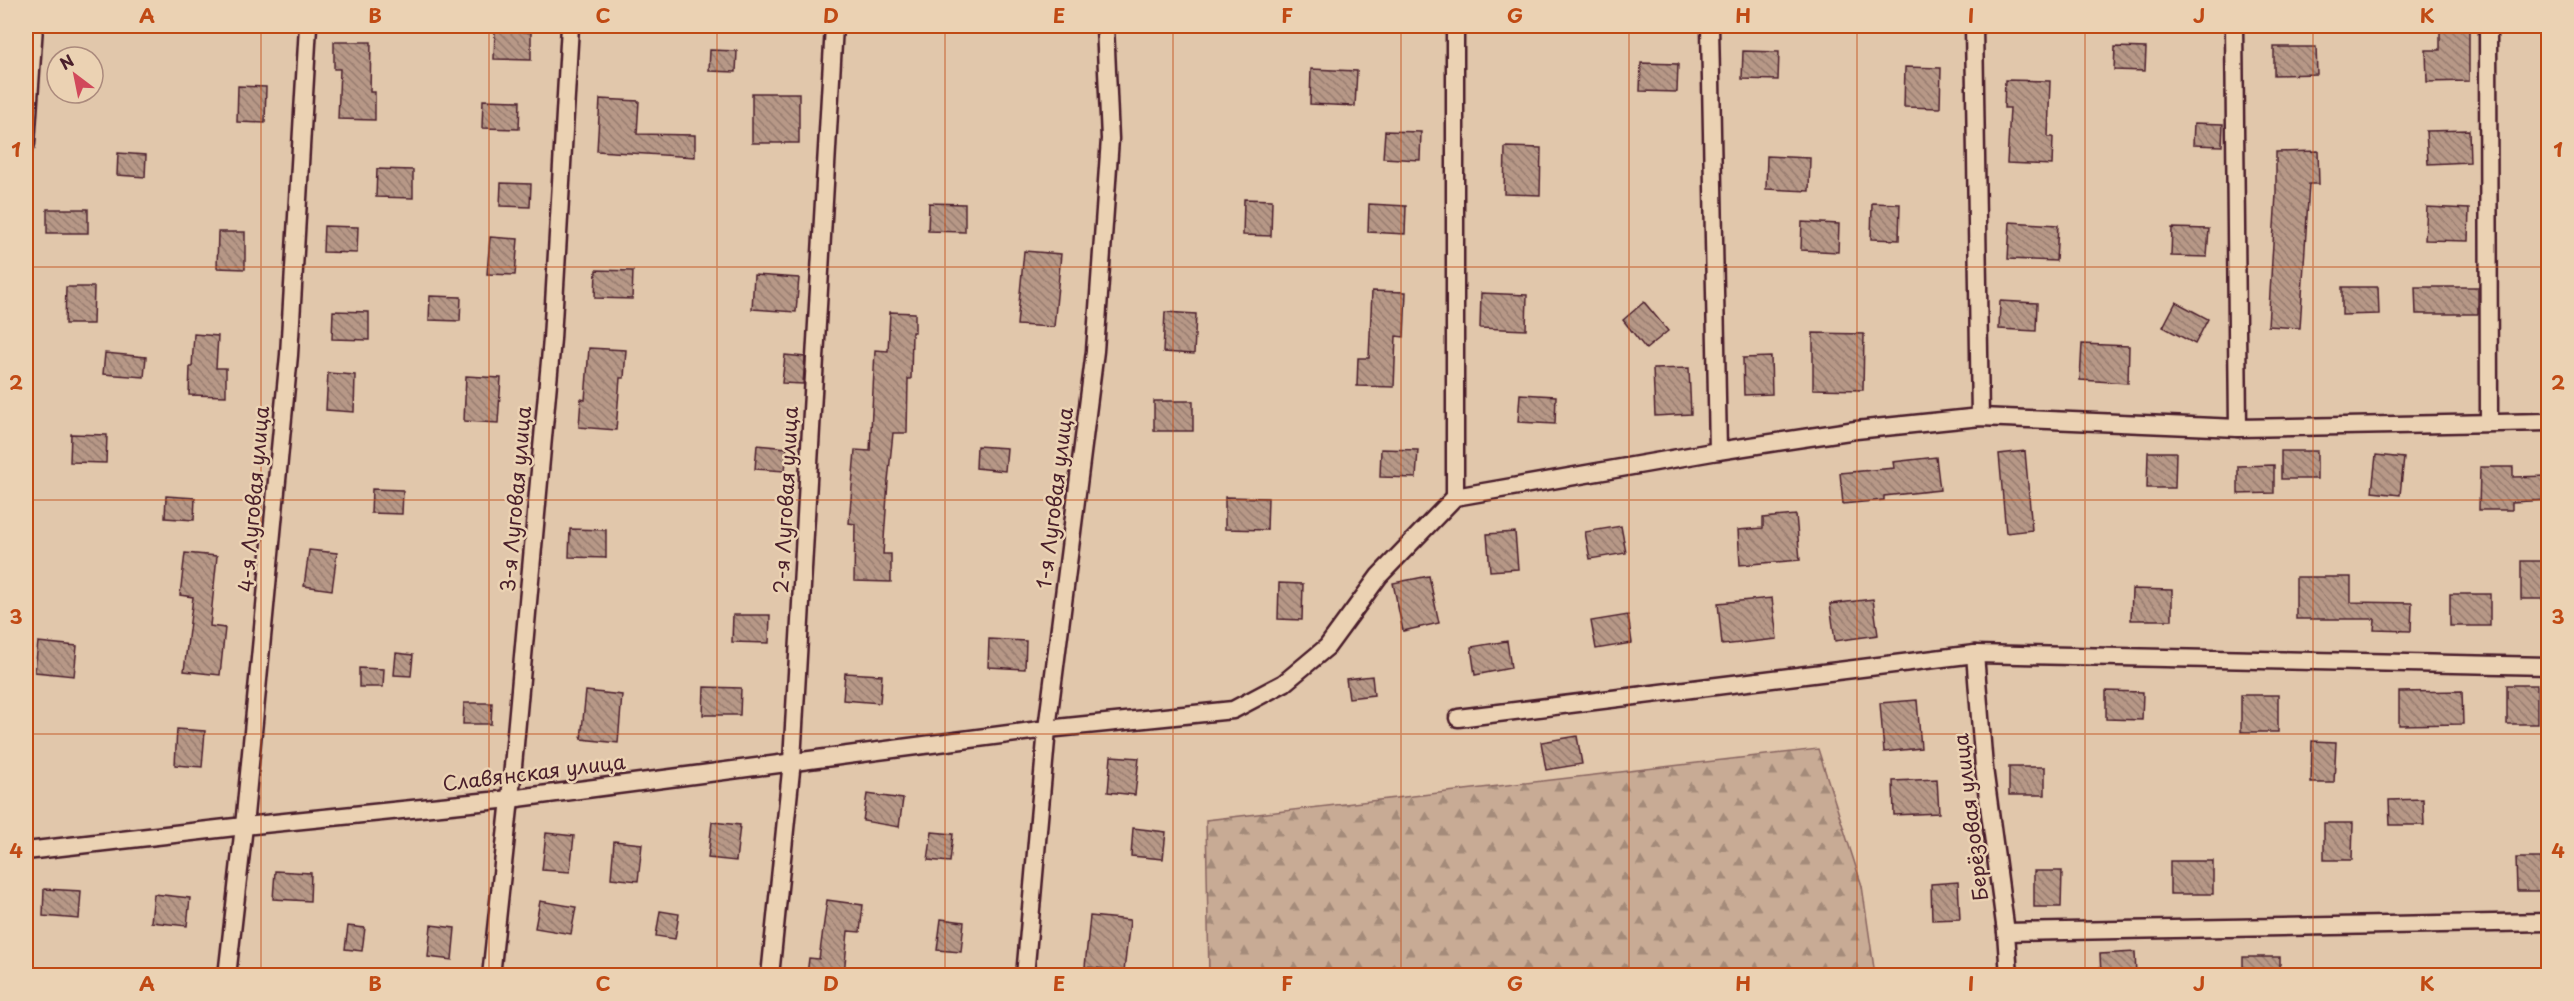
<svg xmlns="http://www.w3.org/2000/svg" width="2574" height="1001" font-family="'Playpen Sans',sans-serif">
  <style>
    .forest { fill: url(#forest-firs); stroke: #896560; stroke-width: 1.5 }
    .building { fill: url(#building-back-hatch); stroke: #4a1f2b; stroke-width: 1.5 }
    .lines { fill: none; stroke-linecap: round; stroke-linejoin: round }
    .street-casing { stroke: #4a1f2b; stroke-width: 21 }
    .street { stroke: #ebd2b3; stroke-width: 16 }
    .grid { fill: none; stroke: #c04a14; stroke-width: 1.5; stroke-opacity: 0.55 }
    .labels { text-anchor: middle; stroke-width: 5; stroke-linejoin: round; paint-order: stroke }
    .street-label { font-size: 20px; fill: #4a1f2b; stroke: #ebd2b3 }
    .neatline { fill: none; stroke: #c04a14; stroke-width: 2 }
    .grid-label { font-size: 20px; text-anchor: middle; font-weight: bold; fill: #c04a14 }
  </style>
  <defs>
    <pattern id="forest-firs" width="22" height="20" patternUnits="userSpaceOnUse" patternTransform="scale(1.5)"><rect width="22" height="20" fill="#c8ab95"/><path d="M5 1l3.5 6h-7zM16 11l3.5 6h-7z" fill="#a48b7a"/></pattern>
    <pattern id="building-back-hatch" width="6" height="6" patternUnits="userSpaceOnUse" patternTransform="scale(1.5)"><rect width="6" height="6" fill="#b79887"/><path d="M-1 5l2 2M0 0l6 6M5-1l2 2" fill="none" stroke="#977b6f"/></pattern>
  </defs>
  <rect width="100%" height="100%" fill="#e1c7ab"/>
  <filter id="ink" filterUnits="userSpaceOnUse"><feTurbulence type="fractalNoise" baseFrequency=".0167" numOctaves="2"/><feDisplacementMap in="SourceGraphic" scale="12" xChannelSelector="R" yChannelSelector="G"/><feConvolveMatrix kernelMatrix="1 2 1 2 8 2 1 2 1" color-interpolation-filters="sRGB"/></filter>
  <g filter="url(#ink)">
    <path class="forest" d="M1818 749 1862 886 1875 975H1209L1206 820Z"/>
    <g class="building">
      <path d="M2440 26H2469V81L2427 82 2426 50H2440Z"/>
      <path d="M495 31 531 32V60L494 59Z"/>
      <path d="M334 42H371L370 92H375V120L338 119 340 69H334Z"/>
      <path d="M2115 47 2146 48 2145 71 2114 70Z"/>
      <path d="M2274 47H2316L2317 74 2274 75Z"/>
      <path d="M710 50 737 51 736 72 709 71Z"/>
      <path d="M1743 51 1779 52 1778 80 1742 79Z"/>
      <path d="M1641 63 1678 64 1677 92 1640 91Z"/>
      <path d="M1905 67 1941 68 1940 108 1904 107Z"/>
      <path d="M1311 69 1357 71 1355 106 1310 104Z"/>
      <path d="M2005 80 2050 81 2048 137H2053L2052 165 2007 163 2010 108H2004Z"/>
      <path d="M238 86 266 87 265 123 237 122Z"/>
      <rect x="752" y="93" width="47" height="50"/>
      <path d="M600 99 639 101 637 134 695 135V157L597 151Z"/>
      <path d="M483 100 520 101 519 129 482 128Z"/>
      <path d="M2194 123 2223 124 2222 146 2193 145Z"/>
      <path d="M2469 130 2470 162 2428 164 2426 131Z"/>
      <path d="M1385 131 1421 132 1420 160 1383 158Z"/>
      <path d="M1505 147 1541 148 1540 195 1504 194Z"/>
      <path d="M2318 151 2319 184H2309L2300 328 2268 326 2276 194V152Z"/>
      <path d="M118 153 146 155 145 177 117 175Z"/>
      <path d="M1767 156 1810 158 1809 191 1766 189Z"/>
      <path d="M377 169 413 170V198L376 197Z"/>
      <path d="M501 183 531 184 530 207 500 206Z"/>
      <path d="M1244 199 1272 200 1271 236 1243 235Z"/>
      <path d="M929 203 965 204V232L928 231Z"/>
      <path d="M1872 203 1900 204 1899 240 1871 239Z"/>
      <path d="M1369 204 1406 206 1405 234 1368 232Z"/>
      <path d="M2427 207 2469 209 2468 241 2425 240Z"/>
      <rect x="47" y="209" width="41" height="24"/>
      <path d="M1802 222 1839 224 1838 252 1801 250Z"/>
      <path d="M2010 222 2058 225 2056 261 2008 259Z"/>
      <path d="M324 226 358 227 357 253 323 252Z"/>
      <path d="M2172 228 2209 229 2207 257 2171 256Z"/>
      <path d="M218 232H245V269L217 268Z"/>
      <path d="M490 237 518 239 515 275 487 274Z"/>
      <path d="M1024 251 1061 254 1054 327 1017 325Z"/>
      <path d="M596 270 633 271 632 299 595 298Z"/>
      <path d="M754 275 799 278 796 312 752 309Z"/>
      <path d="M66 287H94L93 324H65Z"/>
      <path d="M2342 287H2378L2379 314 2342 315Z"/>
      <path d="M2415 287H2478V314H2416Z"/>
      <path d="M1372 291 1406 292 1404 337 1396 336 1394 387 1357 386 1358 358H1369Z"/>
      <path d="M1481 293 1527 295 1526 330 1480 328Z"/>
      <path d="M430 296 461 297 460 321 429 320Z"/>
      <path d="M2000 301 2037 303 2036 331 1999 329Z"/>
      <path d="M1644 302 1668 331 1646 349 1623 320Z"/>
      <path d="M2176 302 2208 319 2195 344 2163 327Z"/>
      <path d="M333 311 369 312V340L332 339Z"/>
      <path d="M890 312 915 313V332H912L911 379H908L907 433H893L888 481 883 554H891V582L854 581 855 524 849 523 855 450 870 451 875 350 888 351Z"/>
      <path d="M1165 312 1196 314 1194 354 1163 352Z"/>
      <path d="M1813 333 1864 334 1863 390 1813 389Z"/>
      <path d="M194 334 218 336 216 368H226V396L189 395 190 367H192Z"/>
      <path d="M2082 344 2129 346 2128 383 2080 380Z"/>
      <path d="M589 348 626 350 624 378H620L616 430 579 427 581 399 585 400Z"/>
      <path d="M105 353 146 357 144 377 103 374Z"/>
      <path d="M785 355 805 357 803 384 782 383Z"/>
      <path d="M1771 357 1772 394 1744 395 1743 358Z"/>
      <path d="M1689 368 1691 414 1655 416 1653 369Z"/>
      <path d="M328 373 355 375 354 412 326 410Z"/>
      <path d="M466 376 501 378 498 423 464 421Z"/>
      <path d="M1520 394 1556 396 1555 424 1518 422Z"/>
      <rect x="1154" y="401" width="39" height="30"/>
      <path d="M71 434 107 435 106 463 70 462Z"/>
      <path d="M757 445 787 448 785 471 755 469Z"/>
      <path d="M977 446 1007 448 1005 471 976 468Z"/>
      <path d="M1381 449 1418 450 1416 478 1380 477Z"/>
      <path d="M2025 451 2032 530 2006 533 1999 454Z"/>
      <rect x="2281" y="451" width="36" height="28"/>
      <path d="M2148 452H2176L2175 488H2147Z"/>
      <path d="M2376 455 2404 458 2400 495 2372 492Z"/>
      <path d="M1936 457 1940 490 1884 496V500L1843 504 1840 473 1894 468 1893 462Z"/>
      <path d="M2274 465V493L2238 494V466Z"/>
      <path d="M2480 467H2513V477L2548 476V500L2512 502V510H2479Z"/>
      <path d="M372 489 403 490 402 514 371 513Z"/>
      <path d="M166 496 195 498 194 520 165 518Z"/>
      <path d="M1225 497 1268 498 1267 530 1225 529Z"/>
      <path d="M1796 515 1800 560 1740 565 1738 530 1763 528V518Z"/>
      <path d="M1621 526 1626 553 1590 559 1585 532Z"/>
      <path d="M570 529 606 530V558L569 557Z"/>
      <path d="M1515 532 1518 569 1490 571 1487 534Z"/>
      <path d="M309 550 337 553 332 590 304 586Z"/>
      <path d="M185 553 217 556 210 626 225 628 220 675 184 671 193 597 180 595Z"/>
      <rect x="2521" y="561" width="27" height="38"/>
      <path d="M1429 576 1439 623 1403 631 1393 583Z"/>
      <path d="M2296 577H2351V602L2412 603 2411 631 2374 630 2375 619H2296Z"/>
      <path d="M1279 583 1303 584 1302 620 1278 619Z"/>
      <path d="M2132 589 2172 590V620H2131Z"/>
      <rect x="2450" y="594" width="40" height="32"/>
      <path d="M1772 598 1777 639 1722 645 1718 603Z"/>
      <path d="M1873 599 1878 635 1835 641 1830 604Z"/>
      <path d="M733 615H770L769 643 732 642Z"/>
      <path d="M1628 615 1632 643 1596 649 1591 621Z"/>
      <path d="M989 639 1026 641 1025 669 988 667Z"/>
      <path d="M1507 641 1511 668 1475 675 1471 647Z"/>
      <path d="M38 642 77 646 74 676 35 672Z"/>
      <path d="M396 653 413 655 411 676 394 675Z"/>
      <path d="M359 668 384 669 383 687H359Z"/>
      <path d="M845 673 882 675 880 703 843 700Z"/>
      <path d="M1372 676 1374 695 1349 698 1346 679Z"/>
      <rect x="2507" y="685" width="30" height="39"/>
      <path d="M704 687 741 688 740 715H703Z"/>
      <path d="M586 691 622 695 618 743 581 739Z"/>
      <path d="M2106 691 2143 692 2142 720 2106 719Z"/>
      <path d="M2462 691 2463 724 2399 725V692Z"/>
      <rect x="2241" y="695" width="37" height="37"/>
      <path d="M1917 700 1921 748 1884 752 1880 703Z"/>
      <path d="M464 703H492L491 724H463Z"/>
      <path d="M177 729 205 731 202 767 175 765Z"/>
      <path d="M1577 736 1582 764 1546 770 1541 742Z"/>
      <path d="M2312 741 2336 742 2334 783H2311Z"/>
      <path d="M1111 756 1139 758 1135 795 1108 792Z"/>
      <rect x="2009" y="767" width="36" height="28"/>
      <path d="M1937 779 1939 813 1894 815 1893 781Z"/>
      <path d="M867 794 903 799 899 827 863 821Z"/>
      <path d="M2423 799 2424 825H2390L2389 800Z"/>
      <path d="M712 822 740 825 736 861 708 858Z"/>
      <path d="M2324 823H2353L2352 860H2324Z"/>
      <path d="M1133 828 1166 832 1163 859 1131 856Z"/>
      <path d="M932 832 953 834 950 862 928 860Z"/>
      <path d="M546 833 574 836 570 872 542 870Z"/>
      <path d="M614 841 642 844 638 881 611 878Z"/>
      <path d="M2516 858H2541L2542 891H2517Z"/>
      <rect x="2170" y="861" width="43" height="33"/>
      <path d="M275 871 311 873 310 901 273 899Z"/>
      <path d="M2034 871H2062L2061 907H2034Z"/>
      <path d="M1958 882 1960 919 1932 920 1931 884Z"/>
      <path d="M44 889 81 891 79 919 43 916Z"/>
      <path d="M154 894 190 898 187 926 151 922Z"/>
      <path d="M827 900 863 905 860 932 848 931 844 975H807L809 958 819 959Z"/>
      <path d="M540 901 576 907 571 934 535 928Z"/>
      <path d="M660 911 679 914 675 939 656 936Z"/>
      <path d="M1090 916 1130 920 1124 971 1085 967Z"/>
      <path d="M941 919 964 922 961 952 937 950Z"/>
      <path d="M431 925 455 928 452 960 428 957Z"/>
      <path d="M348 926 365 928 362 951 345 949Z"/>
      <path d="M2135 952 2136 975H2101L2100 954Z"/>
      <rect x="2243" y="957" width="37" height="18"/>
    </g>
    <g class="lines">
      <defs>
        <g id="street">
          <path d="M1710 26 1718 451"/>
          <path d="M1974 26 1980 417"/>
          <path d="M2234 26 2238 428"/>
          <path d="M2488 26 2489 422"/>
          <path d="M26 144 34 26"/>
          <path d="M1455 497V26"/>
          <path d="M1975 654 1984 768 2006 932 2009 976"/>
          <path d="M1458 718 1975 654 2548 666"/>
          <path d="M26 851 244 826 510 799 1047 729 1233 710 1284 683 1327 647 1379 576 1455 497 1718 451 1856 430 1980 417 2238 428 2548 422"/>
          <path d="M2006 932 2548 922"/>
          <path d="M227 976 244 826 289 355 308 26"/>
          <path d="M491 976 510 799 552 339 570 26"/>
          <path d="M770 976 792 761 834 26"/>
          <path d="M1025 976 1047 729 1095 351 1110 139 1105 26"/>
        </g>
      </defs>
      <use href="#street" class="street-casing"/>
      <use href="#street" class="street"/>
    </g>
  </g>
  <path class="grid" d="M261 26V976M489 26V976M717 26V976M945 26V976M1173 26V976M1401 26V976M1629 26V976M1857 26V976M2085 26V976M2313 26V976M26 267H2548M26 500H2548M26 734H2548"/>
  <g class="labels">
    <g class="street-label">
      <text transform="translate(1055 498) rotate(-83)" y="7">1-я Луговая улица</text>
      <text transform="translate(254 499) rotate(-85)" y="7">4-я Луговая улица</text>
      <text transform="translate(516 499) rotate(-85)" y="7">3-я Луговая улица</text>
      <text transform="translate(786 500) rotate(-87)" y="7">2-я Луговая улица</text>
      <text transform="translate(534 773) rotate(-7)" y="7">Славянская улица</text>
      <text transform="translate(1971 817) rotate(-97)" y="7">Берёзовая улица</text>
    </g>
  </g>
  <rect width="2574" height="1001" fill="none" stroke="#ebd2b3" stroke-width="66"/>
  <g transform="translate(75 75) rotate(328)"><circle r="28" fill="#ebd2b3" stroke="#ab8a7d" stroke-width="1.5"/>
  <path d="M0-4.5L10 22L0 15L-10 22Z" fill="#d1495b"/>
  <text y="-9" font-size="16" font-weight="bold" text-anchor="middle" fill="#4a1f2b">N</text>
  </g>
  <rect x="33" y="33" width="2508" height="935" class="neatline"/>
  <g class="grid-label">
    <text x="147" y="23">A</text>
    <text x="375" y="23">B</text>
    <text x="603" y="23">C</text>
    <text x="831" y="23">D</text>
    <text x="1059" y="23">E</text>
    <text x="1287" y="23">F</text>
    <text x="1515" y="23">G</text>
    <text x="1743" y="23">H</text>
    <text x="1971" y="23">I</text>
    <text x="2199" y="23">J</text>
    <text x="2427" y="23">K</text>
    <text x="16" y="157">1</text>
    <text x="2558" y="157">1</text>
    <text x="16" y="390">2</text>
    <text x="2558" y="390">2</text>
    <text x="16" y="624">3</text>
    <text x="2558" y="624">3</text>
    <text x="16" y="858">4</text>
    <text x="2558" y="858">4</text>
    <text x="147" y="991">A</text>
    <text x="375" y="991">B</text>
    <text x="603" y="991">C</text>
    <text x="831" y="991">D</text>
    <text x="1059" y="991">E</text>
    <text x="1287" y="991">F</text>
    <text x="1515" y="991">G</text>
    <text x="1743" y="991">H</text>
    <text x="1971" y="991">I</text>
    <text x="2199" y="991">J</text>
    <text x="2427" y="991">K</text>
  </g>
</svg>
